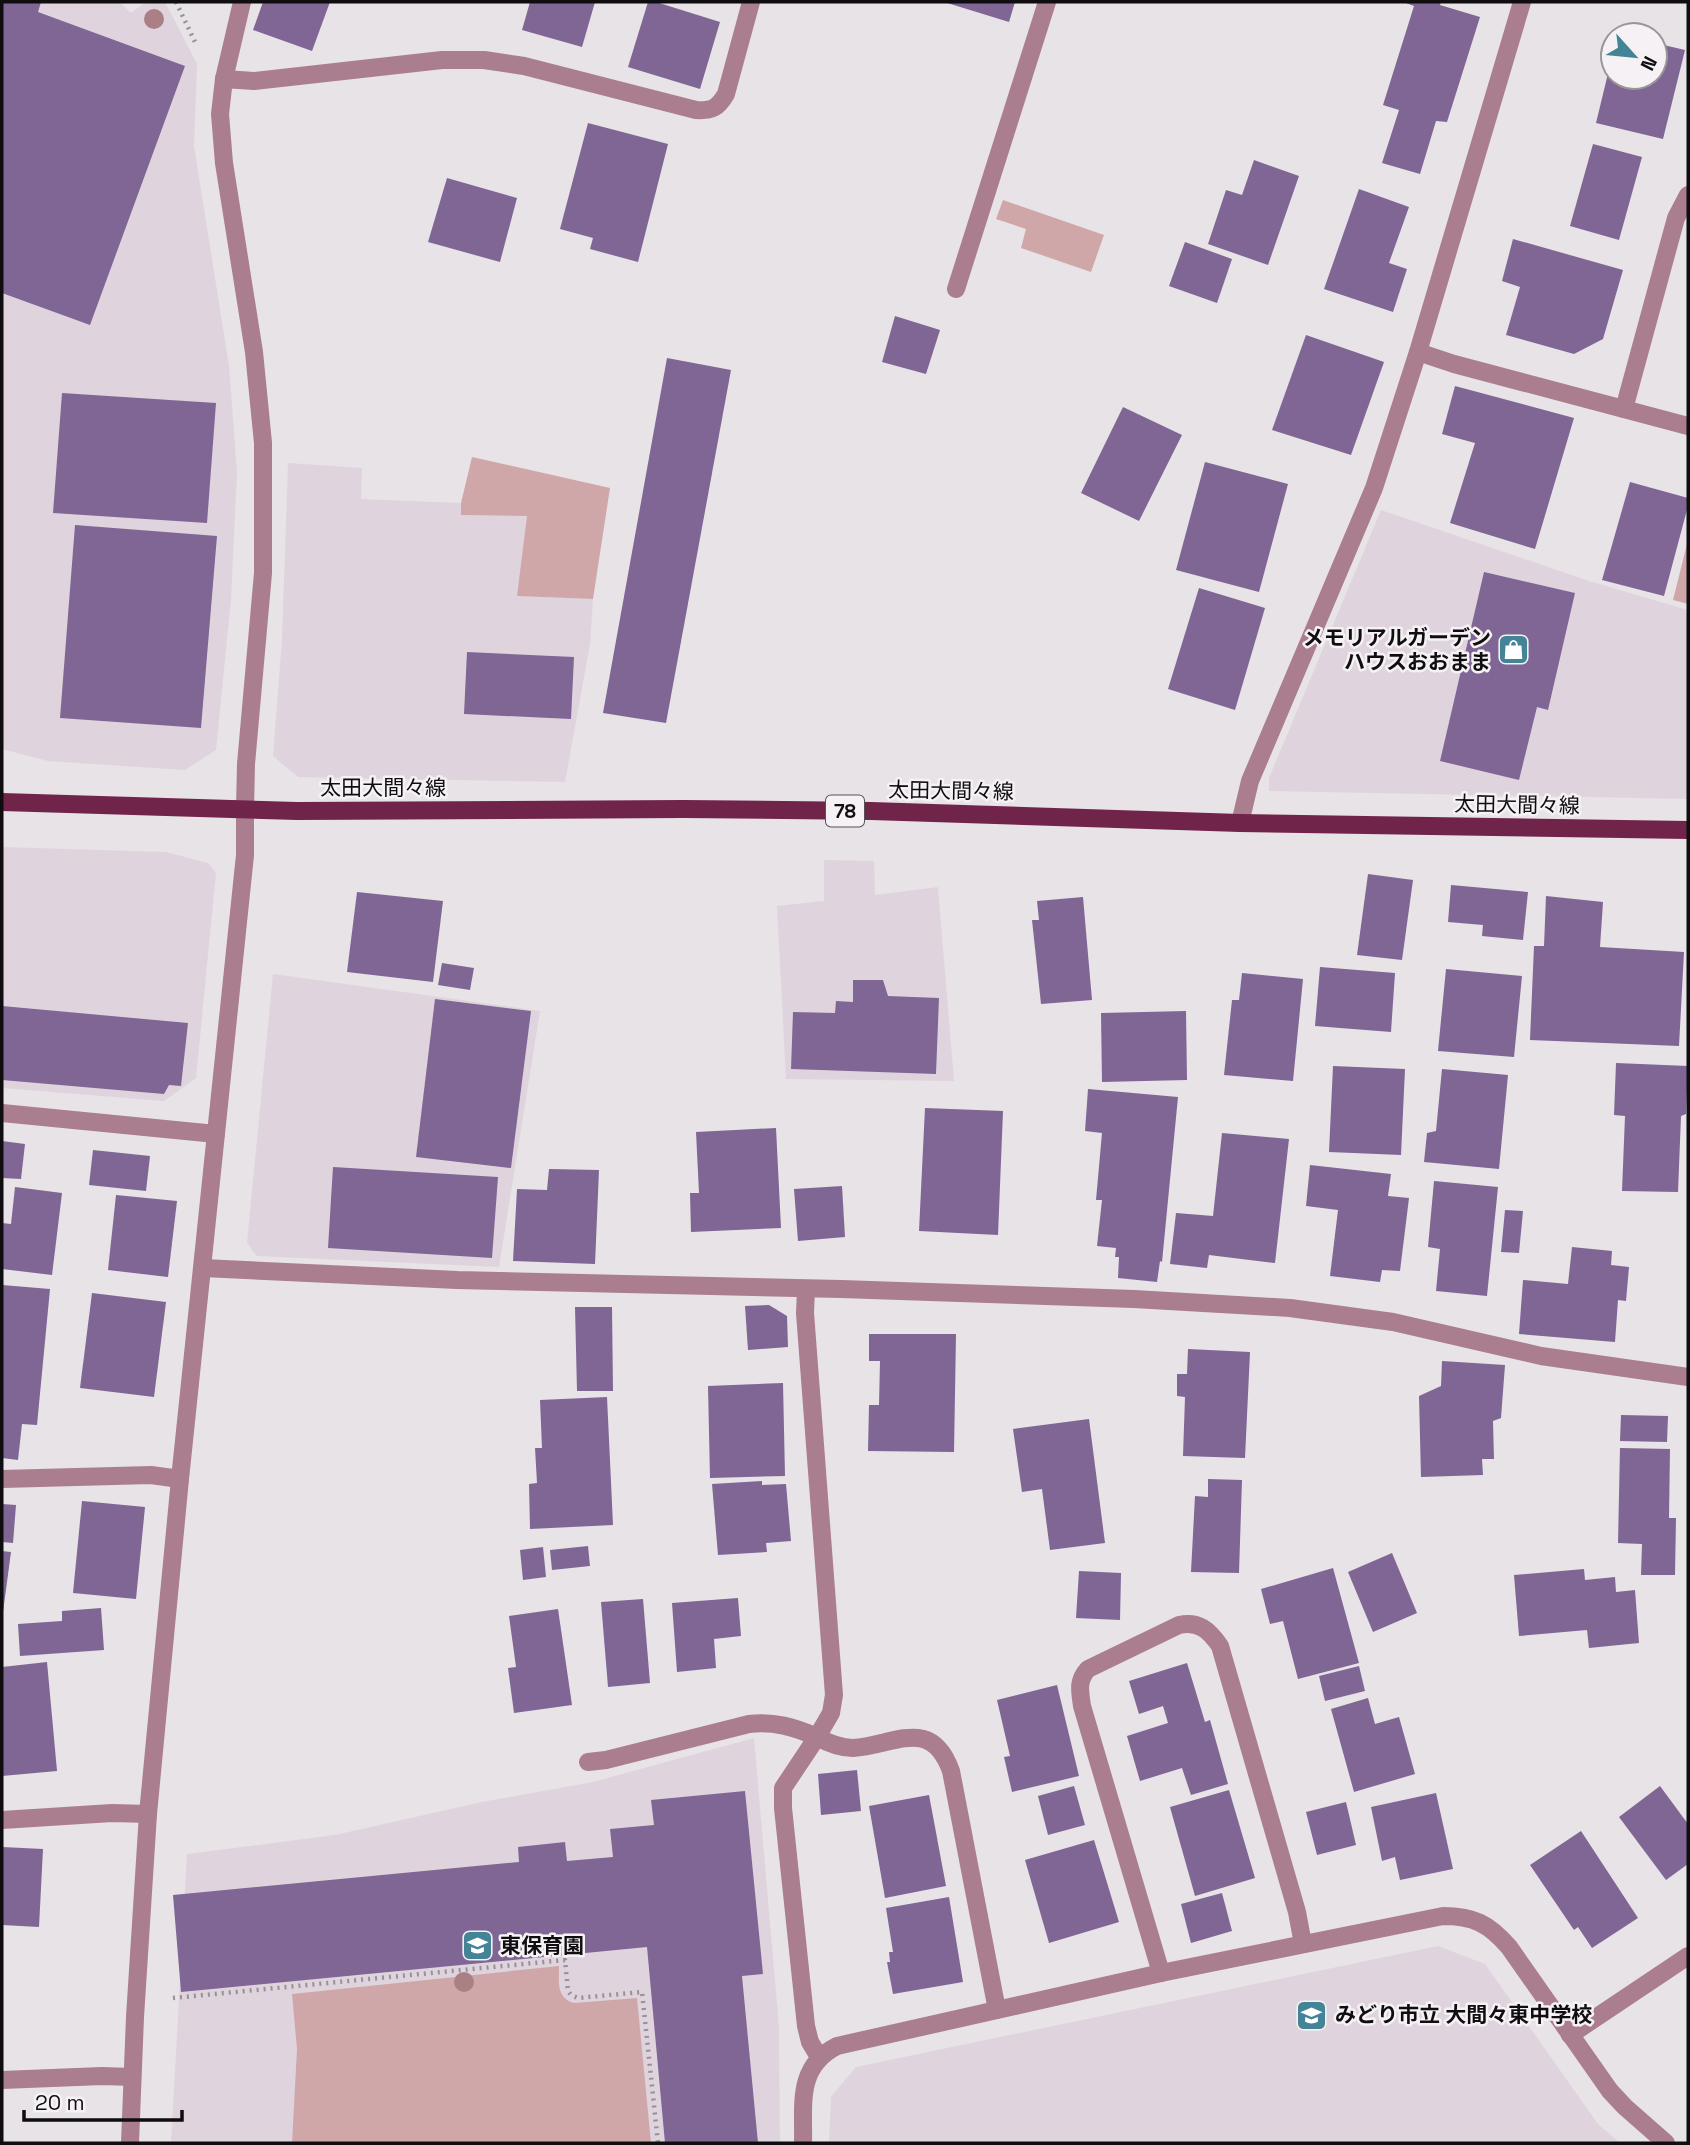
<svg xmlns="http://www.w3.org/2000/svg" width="1690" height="2145" font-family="'Space Grotesk','Noto Sans JP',sans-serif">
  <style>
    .built { fill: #dfd4dd }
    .green { fill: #d0a7a9 }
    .building { fill: #7f6695 }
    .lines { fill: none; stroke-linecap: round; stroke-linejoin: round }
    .path { stroke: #959295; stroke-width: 4.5; stroke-dasharray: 2 5; stroke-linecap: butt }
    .service { stroke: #aa7d8f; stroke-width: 18 }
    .minor { stroke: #aa7d8f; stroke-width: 18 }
    .tertiary { stroke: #aa7d8f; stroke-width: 18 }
    .primary { stroke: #71244a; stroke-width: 18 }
    .tree { fill: #aa7f86 }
    .labels { text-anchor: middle; stroke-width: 5; stroke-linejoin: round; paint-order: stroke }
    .shield { fill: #f5f1f4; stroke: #545154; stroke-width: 2 }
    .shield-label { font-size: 19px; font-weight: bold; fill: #0f0d0f }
    .poi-label { font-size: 21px; font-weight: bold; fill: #0f0d0f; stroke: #f5f1f4; text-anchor: start }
    .street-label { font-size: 21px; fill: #0f0d0f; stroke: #f5f1f4 }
  </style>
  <rect width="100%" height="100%" fill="#e7e3e7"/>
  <g class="built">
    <path d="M2 2H120L131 13 146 2H165L197 64 194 146 229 366 237 472 231 599 216 750 185 770 48 761 2 749Z"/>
    <path d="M288 463 362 468 361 499 461 503 462 515 527 516 518 596 593 599 590 644 565 782 298 777 273 756 282 640Z"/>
    <path d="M1381 510 1589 581 1688 610V799L1269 791V778Z"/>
    <path d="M2 847 166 852 208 863 216 873 196 1078 164 1101 2 1088Z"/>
    <path d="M824 860 874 861 875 895 938 887 954 1081 786 1079 777 906 824 901Z"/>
    <path d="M273 974 540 1011 499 1267 257 1256 247 1243Z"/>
    <path d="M754 1738 779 2027 780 2143H171L187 1854 335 1835 482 1802 593 1782Z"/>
    <path d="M1438 1946 1485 1964 1598 2124 1620 2143H829L831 2097 856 2067Z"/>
  </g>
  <g class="green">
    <path d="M1003 200 1104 235 1091 272 1021 248 1026 229 996 219Z"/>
    <path d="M472 457 610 488 593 599 517 596 527 516 461 515V503Z"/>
    <path d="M1688 540V604L1673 600Z"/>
    <path d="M559 1966C559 1982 556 1998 574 2003L637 1998 651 2143H292L297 2049 292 1994Z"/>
  </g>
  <g class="building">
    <path d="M2 2H41L38 12 185 66 90 325 2 293Z"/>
    <path d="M263 2H330L312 51 253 30Z"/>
    <path d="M530 2H595L582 47 522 30Z"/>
    <path d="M648 2H656L720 22 700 89 628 67Z"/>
    <path d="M944 2H1015L1009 22Z"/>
    <path d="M1403 2H1441L1440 5 1480 17 1447 122 1436 121 1420 174 1382 163 1399 110 1383 105 1414 6Z"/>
    <path d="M1655 43 1685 50 1663 139 1596 123 1612 57 1613 77H1655Z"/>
    <path d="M588 123 668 144 638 262 590 249 593 238 560 229Z"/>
    <path d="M1593 144 1642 157 1619 240 1570 226Z"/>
    <path d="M1254 160 1299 176 1268 265 1208 244 1226 190 1242 195Z"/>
    <path d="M447 178 517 198 500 262 428 242Z"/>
    <path d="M1359 189 1409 207 1389 263 1407 269 1393 312 1324 289Z"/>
    <path d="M1513 239 1623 270 1603 339 1574 354 1506 335 1520 287 1502 281Z"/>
    <path d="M1185 242 1232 259 1217 303 1169 286Z"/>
    <path d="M895 316 940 330 926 374 882 362Z"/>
    <path d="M1306 335 1384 362 1351 455 1272 430Z"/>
    <path d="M667 358 731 370 666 723 603 713Z"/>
    <path d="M1455 386 1574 418 1535 549 1450 523 1475 443 1442 434Z"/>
    <path d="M62 393 216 403 207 523 53 513Z"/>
    <path d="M1123 407 1182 435 1139 521 1081 493Z"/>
    <path d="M1205 462 1288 484 1259 592 1176 570Z"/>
    <path d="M1630 482 1688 498V506L1664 596 1602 580Z"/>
    <path d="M75 525 217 536 201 728 60 718Z"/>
    <path d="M1484 572 1575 593 1548 710 1537 707 1519 780 1440 761Z"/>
    <path d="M1199 588 1265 608 1235 710 1168 689Z"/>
    <path d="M467 652 574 657 571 719 464 714Z"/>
    <path d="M1368 874 1413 880 1402 960 1357 955Z"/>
    <path d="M1451 885 1528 892 1523 940 1482 936 1483 925 1448 922Z"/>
    <path d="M357 892 443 901 433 982 347 972Z"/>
    <path d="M1546 896 1603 902 1600 947 1684 952 1679 1046 1530 1040 1534 946H1544Z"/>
    <path d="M1083 897 1092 1000 1041 1004 1032 920H1039L1037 901Z"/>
    <path d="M442 963 474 968 470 990 438 985Z"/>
    <path d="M1320 967 1395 973 1391 1032 1315 1026Z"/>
    <path d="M1446 969 1522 976 1514 1057 1438 1051Z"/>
    <path d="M1242 973 1303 979 1293 1081 1224 1075 1232 1000H1239Z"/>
    <path d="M853 980H883L888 996 939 998 936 1074 791 1069 793 1012 835 1013 836 1001 853 1002Z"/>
    <path d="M435 999 531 1011 511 1168 416 1157Z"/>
    <path d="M2 1006 188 1023 181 1086 169 1085 164 1094 2 1080Z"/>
    <path d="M1186 1011 1187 1080 1102 1082 1101 1013Z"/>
    <path d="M1616 1063 1688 1066 1686 1114 1681 1116 1678 1192 1622 1191 1625 1116 1614 1115Z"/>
    <path d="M1333 1066 1405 1069 1401 1155 1329 1152Z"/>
    <path d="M1442 1069 1508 1075 1499 1169 1424 1162 1427 1133 1436 1131Z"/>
    <path d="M1088 1089 1178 1097 1162 1262 1160 1261 1157 1282 1118 1278 1119 1257H1115L1116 1248 1097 1246 1102 1200H1096L1102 1133 1085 1131Z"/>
    <path d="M925 1108 1003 1111 998 1235 919 1231Z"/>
    <path d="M776 1128 781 1228 691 1232 690 1193H699L696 1132Z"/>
    <path d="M1222 1133 1289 1139 1275 1263 1209 1255 1207 1268 1170 1264 1176 1213 1213 1216Z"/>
    <path d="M2 1141 25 1144 21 1179 2 1178Z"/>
    <path d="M93 1150 150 1156 146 1191 89 1185Z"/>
    <path d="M1310 1165 1391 1174 1388 1196 1409 1198 1400 1271 1382 1270 1380 1282 1330 1276 1338 1210 1306 1206Z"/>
    <path d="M333 1167 498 1177 492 1258 328 1248Z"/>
    <path d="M549 1169 599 1170 595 1264 513 1261 517 1189 547 1190Z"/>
    <path d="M1434 1181 1498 1187 1487 1296 1436 1291 1440 1249 1428 1247Z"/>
    <path d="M842 1186 845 1237 798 1241 794 1189Z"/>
    <path d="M15 1187 62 1193 52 1275 2 1269V1223L11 1224Z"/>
    <path d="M116 1195 177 1201 168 1277 108 1270Z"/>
    <path d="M1505 1210 1523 1211 1519 1253 1501 1252Z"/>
    <path d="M1572 1247 1612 1251 1611 1265 1629 1267 1626 1301 1618 1300 1615 1342 1519 1334 1523 1280 1568 1284Z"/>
    <path d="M2 1285 50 1289 37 1425 22 1424 18 1460 2 1458Z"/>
    <path d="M92 1293 166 1302 154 1397 80 1388Z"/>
    <path d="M769 1305 787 1316 788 1347 748 1350 745 1306Z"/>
    <path d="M575 1307H612L613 1391H577Z"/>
    <path d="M869 1334H956L954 1452 868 1451 869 1405H879L880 1361H869Z"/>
    <path d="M1188 1349 1250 1352 1245 1458 1183 1456 1185 1397 1177 1396V1374H1187Z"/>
    <path d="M1442 1361 1505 1365 1501 1418 1493 1421 1494 1459H1482L1483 1475 1421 1477 1419 1396 1441 1386Z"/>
    <path d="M783 1383 785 1476 710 1478 708 1386Z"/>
    <path d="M607 1397 613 1525 530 1529 529 1484 537 1483 535 1448H542L540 1400Z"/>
    <path d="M1621 1415 1668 1416 1667 1442 1620 1441Z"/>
    <path d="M1089 1419 1105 1543 1050 1550 1042 1489 1022 1492 1013 1429Z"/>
    <path d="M1620 1448 1670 1449 1669 1518H1676L1675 1575H1641L1642 1544 1618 1543Z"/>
    <path d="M1208 1479 1242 1480 1239 1573 1191 1572 1195 1496 1208 1497Z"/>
    <path d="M762 1481V1485L786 1484 791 1541 766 1543 767 1552 718 1555 712 1484Z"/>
    <path d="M82 1501 145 1507 136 1599 73 1593Z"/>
    <path d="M2 1504 16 1505 13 1543 2 1542Z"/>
    <path d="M588 1546 590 1566 552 1570 550 1550Z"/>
    <path d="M543 1547 546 1577 523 1580 520 1550Z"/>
    <path d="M2 1551 11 1552 3 1612H2Z"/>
    <path d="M1392 1553 1417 1613 1373 1632 1348 1572Z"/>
    <path d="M1333 1568 1359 1663 1298 1679 1283 1621 1270 1624 1261 1589Z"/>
    <path d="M1584 1569 1585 1580 1615 1577 1616 1592 1635 1590 1639 1643 1589 1648 1587 1630 1519 1636 1514 1575Z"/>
    <path d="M1079 1571 1121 1573 1120 1620 1076 1618Z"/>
    <path d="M738 1598 741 1636 714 1639 716 1668 677 1672 672 1603Z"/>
    <path d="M643 1599 650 1683 608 1687 601 1602Z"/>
    <path d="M101 1608 104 1650 20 1656 18 1624 62 1621V1611Z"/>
    <path d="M558 1609 572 1705 514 1713 508 1668 516 1667 509 1616Z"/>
    <path d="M47 1662 57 1771 2 1776V1667Z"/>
    <path d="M1187 1663 1205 1722 1210 1720 1228 1784 1191 1795 1182 1768 1140 1781 1127 1736 1168 1723 1163 1706 1139 1714 1129 1681Z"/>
    <path d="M1359 1666 1365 1691 1325 1701 1319 1676Z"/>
    <path d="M1057 1685 1079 1776 1012 1792 1004 1757 1010 1756 997 1700Z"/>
    <path d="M1368 1698 1375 1724 1399 1717 1415 1774 1354 1792 1331 1709Z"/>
    <path d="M857 1770 861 1811 821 1815 818 1774Z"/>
    <path d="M1074 1786 1085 1825 1048 1835 1038 1796Z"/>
    <path d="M1660 1786 1688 1824V1864L1666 1880 1619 1817Z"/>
    <path d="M1229 1790 1255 1878 1195 1896 1170 1807Z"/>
    <path d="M745 1791 763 1974 742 1976 758 2143H665L647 1947 181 1992 173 1895 519 1862 518 1847 565 1842 567 1861 613 1857 610 1829 654 1825 651 1800Z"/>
    <path d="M1436 1793 1453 1869 1400 1880 1395 1857 1382 1861 1371 1807Z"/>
    <path d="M929 1795 946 1886 885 1898 869 1806Z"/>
    <path d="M1346 1802 1356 1845 1317 1855 1306 1812Z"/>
    <path d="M1581 1831 1638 1918 1592 1948 1578 1927 1574 1930 1530 1865Z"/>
    <path d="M1094 1840 1119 1922 1049 1943 1025 1860Z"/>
    <path d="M2 1847 43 1849 39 1927 2 1925Z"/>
    <path d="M1222 1893 1232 1931 1191 1943 1181 1904Z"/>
    <path d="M949 1897 963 1982 893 1994 887 1962H890L889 1952H893L886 1908Z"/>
  </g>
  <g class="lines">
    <g class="path">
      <path d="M176 2 195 42"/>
      <path d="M173 1998 565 1960 568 1991 571 1995 578 1998 642 1992 658 2143"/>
    </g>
    <g class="service">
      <path d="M224 79 242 2"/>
      <path d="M956 289 1047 2"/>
      <path d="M2 1479 151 1475 180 1479"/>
      <path d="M588 1762 606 1760 749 1724C774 1721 794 1727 817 1737L831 1713 834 1695 805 1313 806 1289"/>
    </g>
    <g class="minor">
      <path d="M1418 352 1454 364 1688 426"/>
      <path d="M1624 409 1676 218 1688 195"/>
      <path d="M245 809 246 764 263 573V443L254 352 224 163 220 114 224 79 254 81 442 60H484L524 66 696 110C712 111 718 108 726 94L751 2"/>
      <path d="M1240 823 1250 781 1374 488 1418 352 1522 2"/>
      <path d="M2 1113 216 1134"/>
      <path d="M203 1268 457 1280 841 1289 1134 1299 1290 1308 1393 1322 1541 1356 1688 1377"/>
      <path d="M2 1820 112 1813 148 1814"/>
      <path d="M1161 1973 1082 1706C1080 1691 1077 1681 1088 1669L1179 1625C1199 1621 1209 1630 1220 1646L1297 1912 1303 1944"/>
      <path d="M1570 2035 1688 1956"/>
      <path d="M819 2057 810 2042 806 2026 783 1808V1788L817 1737C828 1743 840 1748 853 1748 895 1745 931 1716 951 1771L997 2010"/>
      <path d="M2 2080 102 2076 132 2077"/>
      <path d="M803 2143C804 2104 796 2067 837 2046L1161 1973 1443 1916C1474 1916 1489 1924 1509 1947L1610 2091 1625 2107 1666 2143"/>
    </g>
    <path class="tertiary" d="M130 2143 135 2017 148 1814 180 1479 245 855V809"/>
    <path class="primary" d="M2 802 297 811 683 809 871 811 1240 823 1688 830"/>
  </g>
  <g class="tree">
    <circle cx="154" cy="19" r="10"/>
    <circle cx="464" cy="1982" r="10"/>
  </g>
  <defs>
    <symbol id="shop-square" viewBox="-11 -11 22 22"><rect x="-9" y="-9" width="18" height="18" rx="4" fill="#448497" stroke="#f5f1f4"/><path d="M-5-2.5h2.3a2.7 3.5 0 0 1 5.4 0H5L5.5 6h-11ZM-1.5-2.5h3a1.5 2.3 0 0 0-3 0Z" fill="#fff"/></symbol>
    <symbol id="school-square" viewBox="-11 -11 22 22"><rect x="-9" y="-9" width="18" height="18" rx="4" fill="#448497" stroke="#f5f1f4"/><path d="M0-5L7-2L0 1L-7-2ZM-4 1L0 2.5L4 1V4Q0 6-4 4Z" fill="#fff"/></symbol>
  </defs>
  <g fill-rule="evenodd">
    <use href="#shop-square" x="1496" y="632" width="35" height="35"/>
    <use href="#school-square" x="460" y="1928" width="35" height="35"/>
    <use href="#school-square" x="1294" y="1998" width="35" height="35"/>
  </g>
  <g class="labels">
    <rect class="shield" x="826" y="795.5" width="38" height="31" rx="5"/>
    <g class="shield-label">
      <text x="845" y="818">78</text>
    </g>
    <g class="poi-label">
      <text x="1491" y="645" text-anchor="end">メモリアルガーデン<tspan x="1491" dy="24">ハウスおおまま</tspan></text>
      <text x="500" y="1953">東保育園</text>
      <text x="1335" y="2022">みどり市立 大間々東中学校</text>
    </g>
    <g class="street-label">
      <text x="383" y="795">太田大間々線</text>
      <text transform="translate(951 791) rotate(1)" y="7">太田大間々線</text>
      <text transform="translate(1517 805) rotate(1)" y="7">太田大間々線</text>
    </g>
  </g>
  <rect width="1690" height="2145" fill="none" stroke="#0f0d0f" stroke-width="7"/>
  <g transform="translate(1634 56) rotate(117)"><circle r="33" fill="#f5f1f4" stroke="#999698" stroke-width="2"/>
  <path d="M0-5L12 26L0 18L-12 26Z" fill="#448497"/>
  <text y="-10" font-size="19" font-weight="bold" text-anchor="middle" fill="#0f0d0f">N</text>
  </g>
  <path d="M24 2110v10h158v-10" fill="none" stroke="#0f0d0f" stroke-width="3.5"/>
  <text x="35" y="2110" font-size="21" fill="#0f0d0f" stroke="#f5f1f4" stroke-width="5" paint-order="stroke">20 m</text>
</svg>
